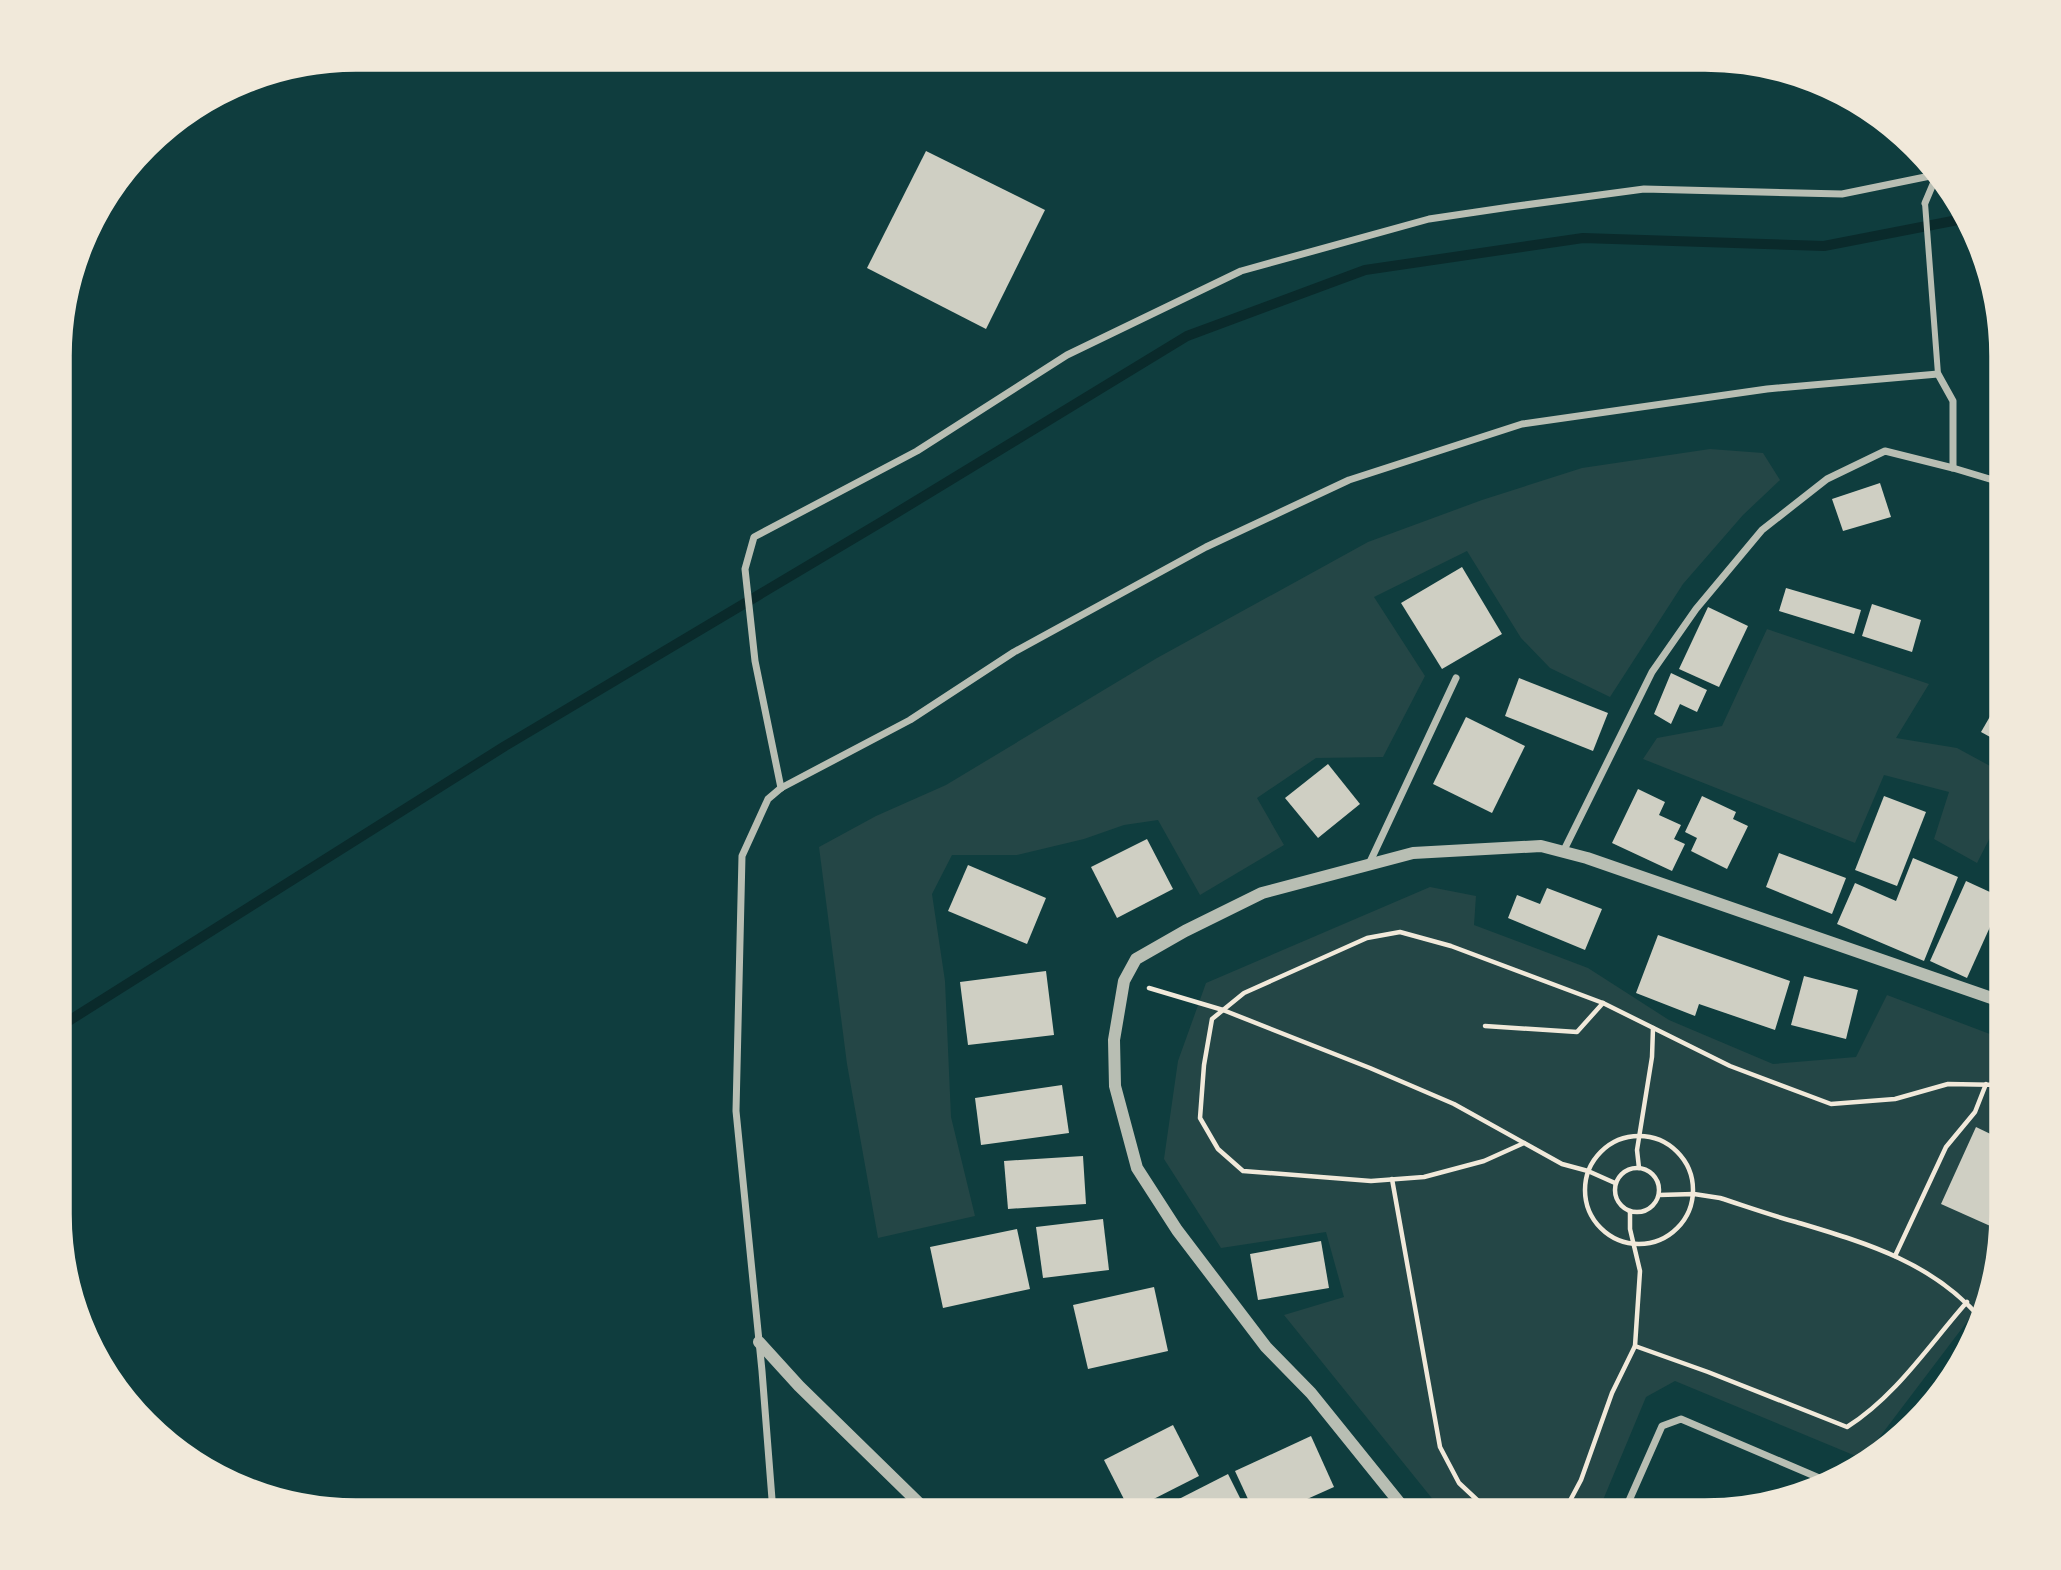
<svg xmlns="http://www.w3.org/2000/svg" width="2061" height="1570" font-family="'Public Sans',sans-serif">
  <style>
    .green { fill: #244646 }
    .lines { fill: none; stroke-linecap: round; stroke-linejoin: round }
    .stream { stroke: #0a2a2b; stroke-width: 10 }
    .building { fill: #cfcfc3 }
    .path { stroke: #f1e9da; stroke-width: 4.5 }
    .pedestrian { stroke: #b8beb3; stroke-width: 6 }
    .minor { stroke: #b8beb3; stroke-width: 7 }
    .tertiary { stroke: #b8beb3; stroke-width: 12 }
    .rim { fill: none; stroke: #f1e9da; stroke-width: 3.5 }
  </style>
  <rect width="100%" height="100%" fill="#0f3d3e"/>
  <g class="green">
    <path d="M1710 449 1763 453 1780 480 1743 515 1683 584 1610 697 1550 668 1521 638 1467 551 1374 597 1425 676 1383 757 1316 758 1257 798 1284 845 1200 895 1158 820 1124 825 1084 839 1017 855H952L932 894 945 981 951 1117 975 1216 878 1238 847 1064 819 847 876 816 946 785 1157 658 1368 542 1482 500 1582 468Z"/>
    <path d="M1767 629 1929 684 1896 738 1957 748 2003 773V812L1977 863 1934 839 1949 792 1884 775 1855 843 1643 759 1657 738 1722 726Z"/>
    <path d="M1430 887 1476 896 1474 925 1588 968 1669 1020 1773 1064 1856 1057 1887 995 2003 1039V1234L1988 1294 1863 1459 1675 1381 1646 1397 1598 1512H1448L1439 1507 1284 1315 1344 1297 1326 1232 1221 1248 1164 1159 1178 1061 1206 983Z"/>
  </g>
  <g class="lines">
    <path class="stream" d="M59 1027 505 746 883 521 1187 336 1365 270 1583 238 1824 246 1968 218"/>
  </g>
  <g class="building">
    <path d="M926 151 1045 210 986 329 867 268Z"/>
    <path d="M1880 483 1891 517 1843 531 1832 499Z"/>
    <path d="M1462 567 1502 634 1442 669 1401 603Z"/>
    <path d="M1786 588 1861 610 1854 634 1779 611Z"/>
    <path d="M1872 604 1921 620 1912 652 1862 636Z"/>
    <path d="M1708 607 1748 626 1719 687 1679 669Z"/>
    <path d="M1671 673 1707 690 1697 712 1680 704 1671 724 1654 714Z"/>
    <path d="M1519 678 1608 713 1593 751 1505 716Z"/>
    <path d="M2003 694V744L1981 732Z"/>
    <path d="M1466 717 1525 746 1492 813 1433 784Z"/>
    <path d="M1328 764 1360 804 1318 838 1285 798Z"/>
    <path d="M1638 789 1665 802 1659 815 1681 825 1674 839 1685 844 1672 871 1612 843Z"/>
    <path d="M1702 796 1736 812 1733 819 1748 826 1727 869 1691 851 1697 838 1685 832Z"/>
    <path d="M1884 796 1926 812 1897 886 1855 870Z"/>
    <path d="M1147 839 1173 889 1117 918 1091 867Z"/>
    <path d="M1779 853 1846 878 1832 914 1766 887Z"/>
    <path d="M1913 858 1958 877 1924 961 1837 924 1855 883 1896 901Z"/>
    <path d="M968 865 1046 898 1027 944 948 911Z"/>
    <path d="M1966 881 2003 898 1967 978 1930 961Z"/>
    <path d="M1547 888 1602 909 1585 950 1508 918 1517 895 1540 904Z"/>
    <path d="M2003 917V947L1990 938Z"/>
    <path d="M1658 935 1790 981 1775 1030 1699 1004 1695 1016 1636 993Z"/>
    <path d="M1046 971 1054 1035 968 1045 960 982Z"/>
    <path d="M1804 976 1858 990 1846 1039 1791 1025Z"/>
    <path d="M1062 1085 1069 1133 981 1145 975 1098Z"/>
    <path d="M1976 1127 2003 1140V1218L1997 1229 1941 1204Z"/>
    <path d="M1083 1156 1086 1204 1008 1209 1004 1161Z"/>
    <path d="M1103 1219 1109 1270 1043 1278 1036 1227Z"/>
    <path d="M1017 1229 1030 1289 943 1308 930 1247Z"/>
    <path d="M1321 1241 1329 1288 1258 1300 1250 1254Z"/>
    <path d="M1154 1287 1168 1351 1088 1369 1073 1305Z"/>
    <path d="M1173 1425 1199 1476 1130 1511 1104 1460Z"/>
    <path d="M1311 1436 1334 1487 1278 1512H1254L1235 1471Z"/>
    <path d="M1228 1474 1247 1512H1181L1175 1501Z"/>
    <path d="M1173 1501 1178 1512H1151Z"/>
  </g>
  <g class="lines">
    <g class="path">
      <path d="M1149 988 1223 1010 1370 1068 1454 1104 1562 1164 1588 1171 1615 1183"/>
      <path d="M1485 1026 1577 1032 1603 1003"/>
      <circle cx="1639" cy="1190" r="54"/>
      <path d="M1524 1143 1484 1161 1424 1177 1371 1181 1243 1171 1218 1149 1200 1118 1204 1065 1212 1019 1244 993 1367 938 1400 932 1451 946 1603 1003 1730 1066 1831 1104 1895 1099 1948 1084 2003 1085"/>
      <circle cx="1637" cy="1190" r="22"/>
      <path d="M1639 1168 1637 1150 1652 1057 1653 1028"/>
      <path d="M1392 1179 1440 1447 1459 1483 1490 1512"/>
      <path d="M1659 1195 1694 1194 1720 1198C1745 1206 1770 1215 1796 1222 1866 1243 1933 1262 1982 1320"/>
      <path d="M1895 1256 1946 1147 1975 1112 1986 1084"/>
      <path d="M1635 1346 1708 1372 1847 1427C1896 1396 1929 1345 1967 1302"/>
      <path d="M1564 1512 1581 1480 1612 1393 1635 1346 1640 1271 1630 1229V1211"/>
    </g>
    <path class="pedestrian" d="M1925 203 1938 374"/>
    <g class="minor">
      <path d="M1925 203 1936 177"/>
      <path d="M781 788 755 661 745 569 754 537 917 451 1067 355 1241 271 1429 219 1510 207 1644 189 1842 194 1935 175"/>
      <path d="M1563 852 1652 672 1696 609 1762 530 1827 479 1885 451 1953 468 2003 483"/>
      <path d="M1369 864 1456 678"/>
      <path d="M773 1512 762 1371 736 1111 742 856 768 799 781 788 910 720 1014 652 1206 547 1349 480 1522 424 1767 389 1938 374 1953 401V468"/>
      <path d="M1624 1512 1662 1426 1681 1419 1831 1483"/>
    </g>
    <g class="tertiary">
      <path d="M759 1342 799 1386 928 1512"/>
      <path d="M1407 1512 1311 1393 1266 1347 1177 1230 1137 1168 1115 1086 1114 1040 1124 981 1136 959 1185 931 1262 893 1413 853 1541 846 1587 858 2003 1002"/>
    </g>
  </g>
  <path d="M0 0H2061V1570H0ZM356 70H1705A286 286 0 0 1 1991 356V1214A286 286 0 0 1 1705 1500H356A286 286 0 0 1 70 1214V356A286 286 0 0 1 356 70Z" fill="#f1e9da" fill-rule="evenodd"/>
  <path class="rim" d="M356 70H1705A286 286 0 0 1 1991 356V1214A286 286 0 0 1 1705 1500H356A286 286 0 0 1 70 1214V356A286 286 0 0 1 356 70Z"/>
</svg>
